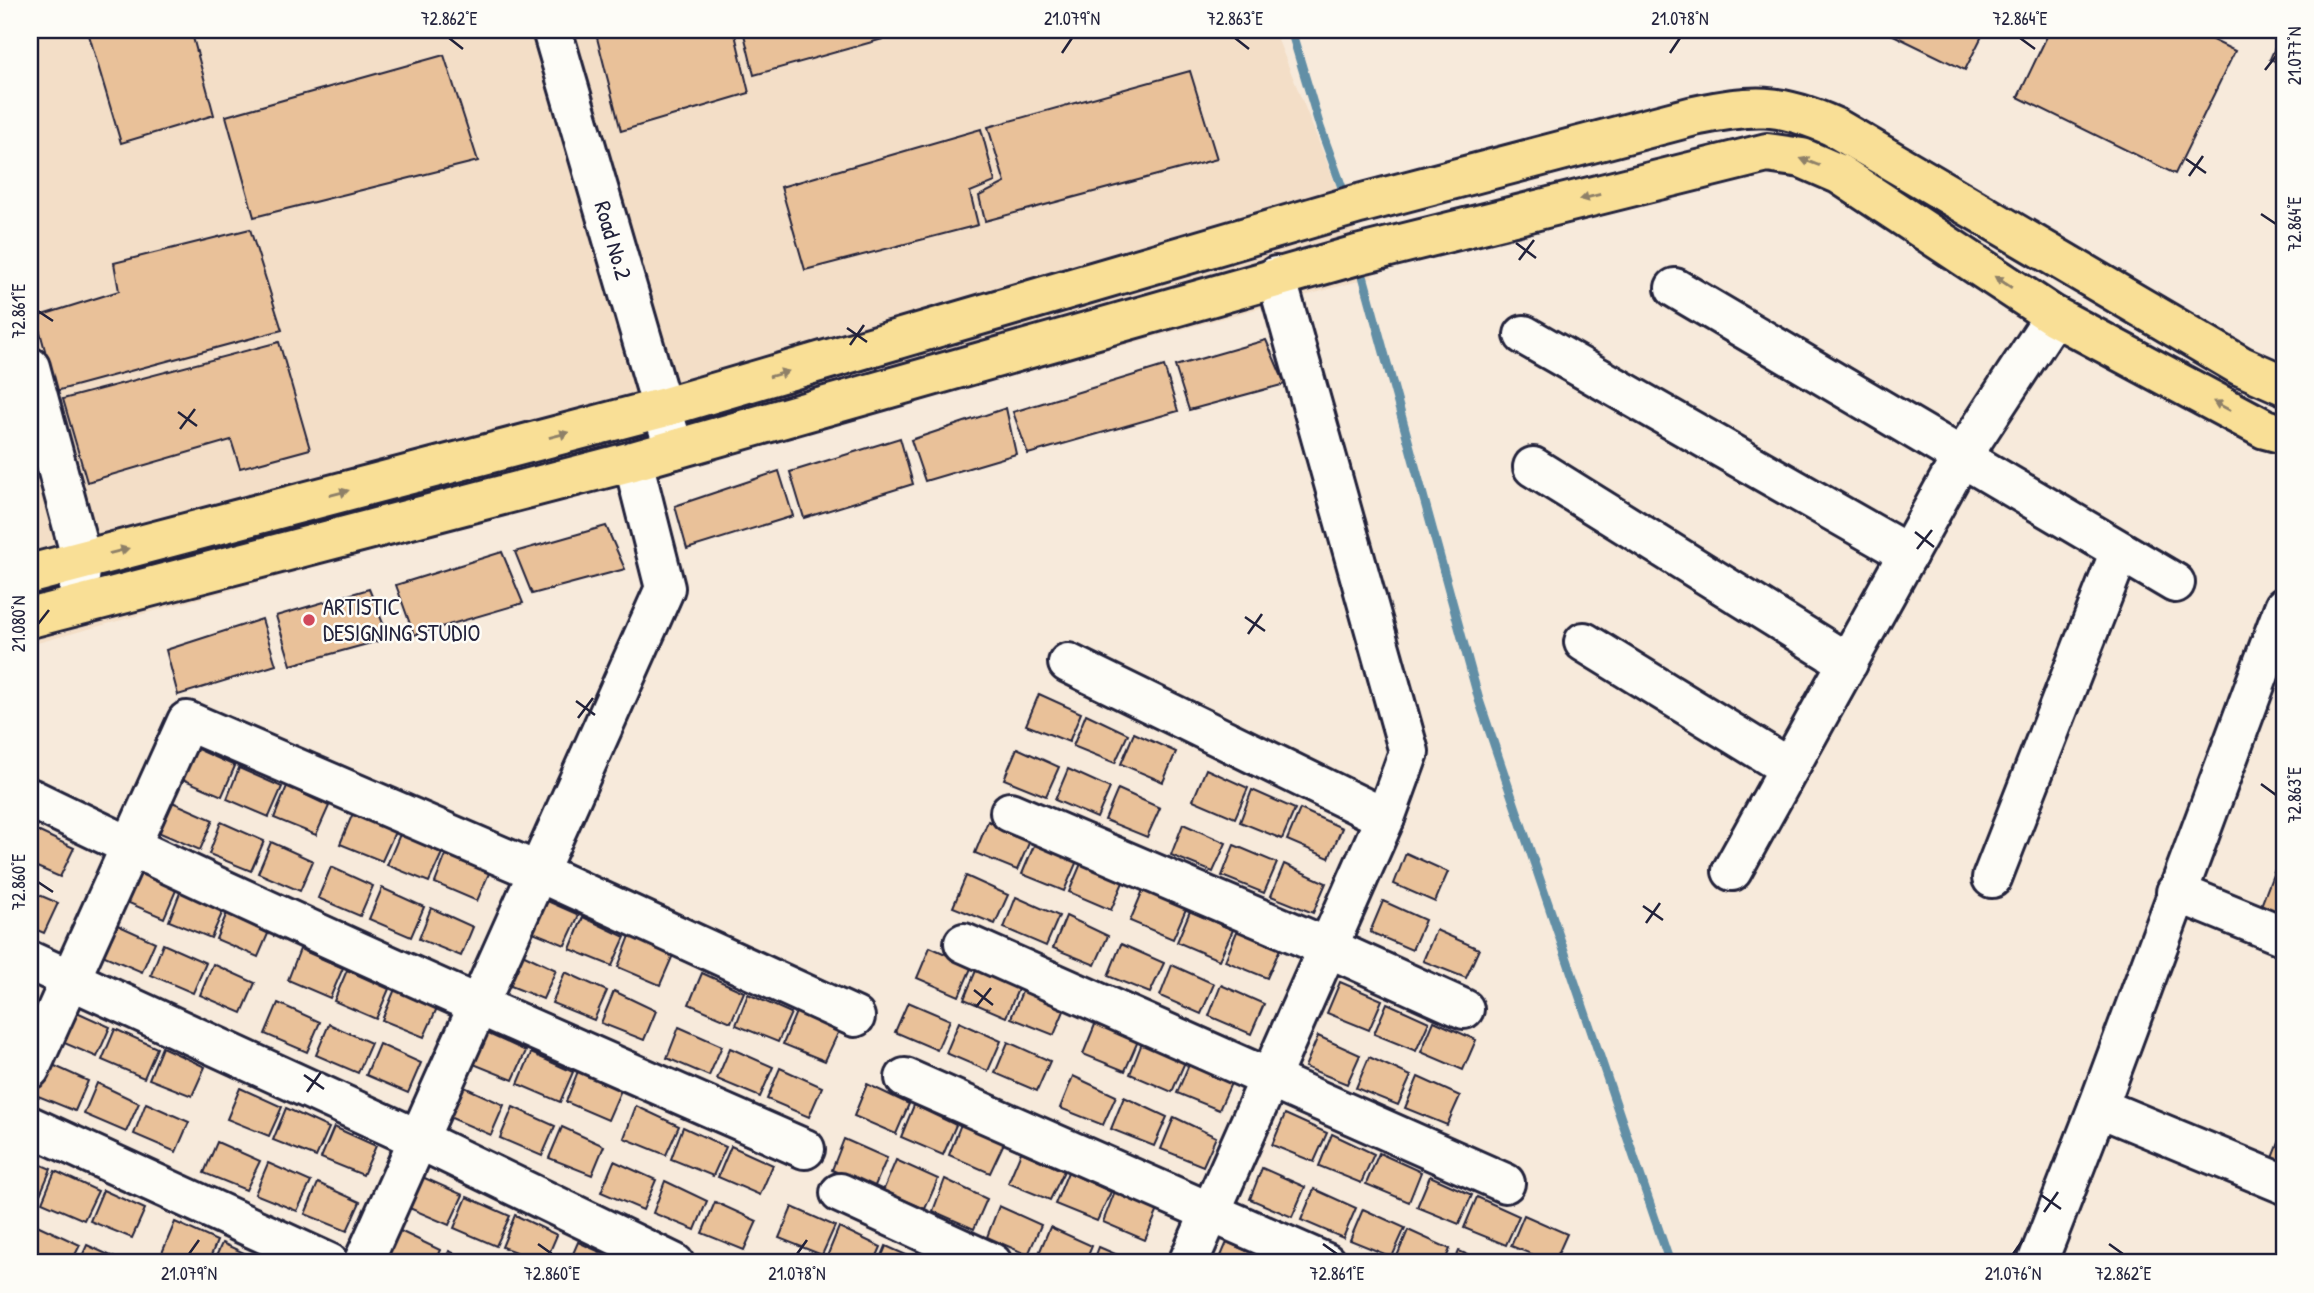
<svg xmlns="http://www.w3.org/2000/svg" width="2314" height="1293" font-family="'Patrick Hand',sans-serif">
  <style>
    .built { fill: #f3dec7 }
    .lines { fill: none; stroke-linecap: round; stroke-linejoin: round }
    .stream { stroke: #628fa6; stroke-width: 9 }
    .building { fill: #e9c199; stroke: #22223b; stroke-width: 2 }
    .minor-casing { stroke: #22223b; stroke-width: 44 }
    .major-casing { stroke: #22223b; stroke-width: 44 }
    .minor { stroke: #fdfcf7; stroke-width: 38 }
    .major { stroke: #f9df96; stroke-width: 38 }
    .oneway { fill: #8e8068 }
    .ticks { fill: none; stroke: #22223b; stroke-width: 2.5 }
    .poi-dot { fill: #d1495b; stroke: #fdfcf7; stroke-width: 2.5 }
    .labels { text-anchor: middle; stroke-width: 5; stroke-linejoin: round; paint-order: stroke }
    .street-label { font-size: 23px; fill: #22223b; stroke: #fdfcf7 }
    .poi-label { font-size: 23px; fill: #22223b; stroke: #fdfcf7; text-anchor: start }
    .neatline { fill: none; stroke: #22223b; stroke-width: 2.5 }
    .ticks-label { font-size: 18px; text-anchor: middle; fill: #22223b }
  </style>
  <rect width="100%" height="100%" fill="#f7eadb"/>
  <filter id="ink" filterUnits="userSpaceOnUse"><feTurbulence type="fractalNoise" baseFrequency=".0143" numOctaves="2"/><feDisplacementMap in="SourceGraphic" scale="14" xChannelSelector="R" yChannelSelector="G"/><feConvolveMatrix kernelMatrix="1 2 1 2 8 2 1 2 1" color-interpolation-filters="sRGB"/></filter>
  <g filter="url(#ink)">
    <path class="built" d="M30 30H1274L1373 277 30 645Z"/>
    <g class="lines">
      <g class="stream">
        <path d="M1291 30 1320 127 1343 190"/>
        <path d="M1362 272 1479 700 1670 1263"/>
      </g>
    </g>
    <g class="building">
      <path d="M109 30H191L214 115 121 143 89 35Z"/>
      <path d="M595 30H734L749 93 621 131Z"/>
      <path d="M743 30H915L754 75Z"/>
      <path d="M1883 30H1985L1965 70Z"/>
      <path d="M2050 30H2192L2235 51 2175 174 2018 97Z"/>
      <path d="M2283 30H2284V65L2270 59Z"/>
      <path d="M444 55 478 161 254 217 226 116Z"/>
      <path d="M1190 71 1217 159 985 221 979 196 1005 183 988 127Z"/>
      <path d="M981 129 995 182 970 192 978 225 805 270 781 187Z"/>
      <path d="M250 229 282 330 56 391 36 317 119 291 114 263Z"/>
      <path d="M1266 340 1285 384 1189 410 1175 366Z"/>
      <path d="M279 342 310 449 240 468 231 440 87 482 63 399Z"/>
      <path d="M1164 366 1178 411 1028 454 1013 412Z"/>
      <path d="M1006 408 1016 454 925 481 911 440Z"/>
      <path d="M900 438 913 484 804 518 790 472Z"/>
      <path d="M779 471 793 516 687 549 675 506Z"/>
      <path d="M606 526 625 569 532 594 515 552Z"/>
      <path d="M502 552 523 603 414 635 396 585Z"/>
      <path d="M369 589 389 638 291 665 276 616Z"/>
      <path d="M262 619 276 665 178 695 166 650Z"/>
      <path d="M1039 694 1081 713 1069 742 1026 725Z"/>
      <path d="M1086 714 1128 734 1115 763 1073 746Z"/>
      <path d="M1134 733 1176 752 1163 782 1121 764Z"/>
      <path d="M193 747 235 766 222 796 180 778Z"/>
      <path d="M1017 748 1059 767 1046 796 1004 779Z"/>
      <path d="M239 768 282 787 269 817 227 799Z"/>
      <path d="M1068 769 1110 788 1097 818 1055 800Z"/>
      <path d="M1206 769 1248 788 1235 818 1193 800Z"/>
      <path d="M287 786 329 806 316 835 274 818Z"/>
      <path d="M1118 789 1160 808 1147 837 1105 820Z"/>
      <path d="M1252 790 1295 809 1282 839 1240 822Z"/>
      <path d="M170 801 213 820 200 850 158 832Z"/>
      <path d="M1300 809 1342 828 1329 858 1287 840Z"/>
      <path d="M353 813 395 832 382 861 340 844Z"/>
      <path d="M988 821 1030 841 1017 870 975 853Z"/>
      <path d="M221 822 264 841 251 871 209 854Z"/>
      <path d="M1183 824 1226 843 1213 872 1171 855Z"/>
      <path d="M31 828 74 848 60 877 30 864Z"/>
      <path d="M400 834 442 853 429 882 387 865Z"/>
      <path d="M271 842 313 861 300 891 258 873Z"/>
      <path d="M1035 843 1077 861 1064 891 1022 874Z"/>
      <path d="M1234 845 1277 863 1264 893 1222 876Z"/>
      <path d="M2284 846V920L2259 911Z"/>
      <path d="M447 852 490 871 477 901 435 883Z"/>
      <path d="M1406 853 1448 872 1435 902 1394 884Z"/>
      <path d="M1082 861 1124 880 1111 910 1069 892Z"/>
      <path d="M1284 864 1326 883 1313 913 1271 896Z"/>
      <path d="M331 867 373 886 360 916 318 898Z"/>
      <path d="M135 869 177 888 164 918 122 900Z"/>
      <path d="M966 876 1008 895 995 924 953 907Z"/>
      <path d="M382 888 424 907 411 937 369 919Z"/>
      <path d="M181 890 224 909 211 938 169 921Z"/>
      <path d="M1143 890 1186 909 1173 939 1130 921Z"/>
      <path d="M30 891 58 903 44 933 30 927Z"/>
      <path d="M536 896 579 915 565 945 523 928Z"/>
      <path d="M1016 897 1059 916 1046 946 1004 928Z"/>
      <path d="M1383 901 1425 920 1412 950 1370 932Z"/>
      <path d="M229 908 271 927 258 957 216 939Z"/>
      <path d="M431 908 473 927 461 956 419 939Z"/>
      <path d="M1190 911 1233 930 1219 960 1177 942Z"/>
      <path d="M1066 916 1108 936 1095 965 1053 948Z"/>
      <path d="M583 917 625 937 612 966 570 949Z"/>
      <path d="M113 923 155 942 142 972 100 954Z"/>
      <path d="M1238 929 1280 949 1267 978 1225 961Z"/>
      <path d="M1436 930 1479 949 1466 978 1423 961Z"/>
      <path d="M630 936 673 955 660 985 618 967Z"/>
      <path d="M163 944 206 963 193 993 151 975Z"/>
      <path d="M1121 944 1164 963 1150 993 1108 976Z"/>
      <path d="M930 947 972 966 959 996 917 978Z"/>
      <path d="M300 949 343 968 330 998 288 980Z"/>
      <path d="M514 950 556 970 543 999 501 982Z"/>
      <path d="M213 964 255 983 242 1013 200 995Z"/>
      <path d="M1172 965 1214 984 1201 1014 1160 996Z"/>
      <path d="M977 968 1019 987 1006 1017 964 999Z"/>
      <path d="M347 970 389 989 376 1019 334 1001Z"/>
      <path d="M565 972 607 991 594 1020 552 1003Z"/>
      <path d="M702 973 744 992 731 1022 689 1004Z"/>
      <path d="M1340 982 1382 1000 1369 1030 1327 1013Z"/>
      <path d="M1221 985 1264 1004 1251 1034 1209 1016Z"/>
      <path d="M1024 987 1066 1006 1054 1035 1011 1018Z"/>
      <path d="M395 989 437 1008 424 1037 382 1020Z"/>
      <path d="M614 991 656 1011 644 1040 601 1023Z"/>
      <path d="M748 994 791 1013 778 1042 736 1025Z"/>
      <path d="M908 1002 950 1020 937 1050 895 1032Z"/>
      <path d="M278 1003 320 1022 307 1052 265 1034Z"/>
      <path d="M1387 1003 1429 1022 1416 1051 1374 1034Z"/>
      <path d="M68 1008 110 1027 97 1057 55 1039Z"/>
      <path d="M796 1012 839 1031 825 1061 783 1044Z"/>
      <path d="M1434 1021 1476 1040 1463 1070 1421 1052Z"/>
      <path d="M959 1022 1001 1041 988 1071 946 1053Z"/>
      <path d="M1096 1022 1138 1041 1125 1071 1083 1054Z"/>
      <path d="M329 1024 371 1043 358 1073 316 1055Z"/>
      <path d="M679 1027 722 1046 709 1076 667 1058Z"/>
      <path d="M115 1029 157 1048 144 1078 102 1060Z"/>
      <path d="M484 1032 526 1051 513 1080 471 1063Z"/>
      <path d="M1318 1036 1360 1055 1347 1084 1305 1067Z"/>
      <path d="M1008 1042 1050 1061 1037 1091 995 1073Z"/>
      <path d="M1142 1043 1185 1062 1172 1092 1130 1074Z"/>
      <path d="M379 1044 421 1063 408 1093 366 1075Z"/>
      <path d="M162 1047 205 1067 192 1096 149 1079Z"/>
      <path d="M730 1048 773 1067 760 1097 717 1079Z"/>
      <path d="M531 1053 573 1072 560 1102 518 1084Z"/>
      <path d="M1369 1057 1411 1076 1398 1105 1356 1088Z"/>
      <path d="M46 1062 88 1081 75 1111 33 1094Z"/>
      <path d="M1190 1062 1232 1081 1219 1110 1177 1093Z"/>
      <path d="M780 1068 822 1087 809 1117 767 1099Z"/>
      <path d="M578 1071 621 1090 608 1120 566 1102Z"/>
      <path d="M1073 1076 1116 1096 1103 1125 1060 1108Z"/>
      <path d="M1418 1077 1460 1096 1447 1125 1405 1108Z"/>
      <path d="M97 1083 139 1103 126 1132 84 1114Z"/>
      <path d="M867 1084 909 1104 896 1134 854 1116Z"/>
      <path d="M462 1086 504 1105 491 1135 449 1117Z"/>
      <path d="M240 1088 282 1107 269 1136 227 1119Z"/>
      <path d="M1124 1097 1167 1117 1154 1146 1111 1129Z"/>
      <path d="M146 1103 189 1122 176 1152 134 1134Z"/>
      <path d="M914 1105 956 1125 943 1155 901 1137Z"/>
      <path d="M636 1106 679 1126 666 1155 624 1138Z"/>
      <path d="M513 1107 555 1126 542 1156 500 1138Z"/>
      <path d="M286 1108 329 1128 316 1157 273 1140Z"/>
      <path d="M1285 1114 1327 1133 1314 1162 1272 1145Z"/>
      <path d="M1174 1117 1216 1137 1203 1166 1161 1149Z"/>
      <path d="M961 1124 1004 1143 990 1173 949 1155Z"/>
      <path d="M334 1127 376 1146 363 1175 321 1158Z"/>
      <path d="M562 1127 604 1146 592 1175 549 1158Z"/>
      <path d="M683 1127 726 1147 713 1176 671 1159Z"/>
      <path d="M2284 1130V1168L2271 1163Z"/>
      <path d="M1332 1134 1374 1154 1361 1183 1319 1166Z"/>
      <path d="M844 1139 887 1158 874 1188 832 1170Z"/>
      <path d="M217 1142 260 1161 246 1190 204 1173Z"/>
      <path d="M731 1146 773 1165 760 1195 718 1177Z"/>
      <path d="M1021 1152 1064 1171 1050 1200 1008 1183Z"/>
      <path d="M1379 1153 1421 1172 1409 1202 1366 1184Z"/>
      <path d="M30 1160 51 1169 38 1199 30 1196Z"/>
      <path d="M896 1160 938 1179 925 1209 883 1191Z"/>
      <path d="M614 1161 656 1180 643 1210 601 1192Z"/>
      <path d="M268 1163 311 1182 297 1211 255 1194Z"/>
      <path d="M1262 1168 1305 1187 1292 1217 1250 1199Z"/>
      <path d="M55 1171 98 1191 84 1220 42 1202Z"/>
      <path d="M1068 1172 1111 1192 1097 1221 1055 1204Z"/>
      <path d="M420 1176 463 1195 449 1225 407 1207Z"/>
      <path d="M1430 1176 1472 1195 1459 1224 1417 1207Z"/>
      <path d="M945 1179 987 1199 974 1229 933 1211Z"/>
      <path d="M665 1181 707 1201 695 1230 653 1213Z"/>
      <path d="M318 1183 360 1202 347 1231 305 1214Z"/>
      <path d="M1314 1189 1356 1208 1343 1238 1301 1220Z"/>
      <path d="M103 1190 145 1209 132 1238 90 1221Z"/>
      <path d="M1115 1191 1158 1210 1145 1240 1103 1222Z"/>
      <path d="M467 1197 510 1216 496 1246 454 1228Z"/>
      <path d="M1477 1197 1519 1216 1506 1245 1464 1228Z"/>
      <path d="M715 1202 757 1221 744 1250 702 1233Z"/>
      <path d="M999 1206 1041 1225 1028 1255 987 1237Z"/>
      <path d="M792 1207 835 1226 822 1255 779 1238Z"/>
      <path d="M1363 1209 1405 1228 1392 1257 1350 1240Z"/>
      <path d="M515 1215 557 1235 545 1263 502 1247Z"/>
      <path d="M1524 1215 1567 1234 1554 1263 1511 1246Z"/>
      <path d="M175 1222 217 1241 208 1263H187L162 1253Z"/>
      <path d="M37 1225 80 1245 71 1263H41L30 1259V1243Z"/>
      <path d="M839 1227 881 1247 874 1263H837L826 1259Z"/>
      <path d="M1050 1227 1092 1246 1085 1263H1050L1037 1258Z"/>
      <path d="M398 1230 440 1250 434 1263 386 1262Z"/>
      <path d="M1408 1230 1450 1249 1444 1263H1401L1395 1261Z"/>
      <path d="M578 1242 620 1261 619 1263H569Z"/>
      <path d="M1227 1242 1269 1261 1268 1263H1218Z"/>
      <path d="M222 1243 264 1262V1263H213Z"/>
      <path d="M87 1245 126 1263H79Z"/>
      <path d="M886 1246 924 1263H879Z"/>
      <path d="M1099 1247 1136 1263H1093Z"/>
      <path d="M449 1251 475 1263H444Z"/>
      <path d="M1459 1251 1486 1263H1454Z"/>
    </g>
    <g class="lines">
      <defs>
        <g id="minor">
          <path id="s1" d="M552 30 674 449"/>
          <path d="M1675 288 2175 583"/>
          <path d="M1524 335 1908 554"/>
          <path d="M30 367 82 561 77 605"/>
          <path d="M1533 467 1848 663"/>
          <path d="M1584 642 1789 768"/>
          <path d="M1068 663 1385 818"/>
          <path d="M30 798C285 922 545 1035 805 1149"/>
          <path d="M1010 812 1329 948 1464 1009"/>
          <path d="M1732 871 1961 458 2054 316"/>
          <path d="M1992 878 2120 551"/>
          <path d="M2176 892 2284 936"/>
          <path d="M964 943 1505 1183"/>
          <path d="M30 961 418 1139 674 1263"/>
          <path d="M30 1069 187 721 538 872 855 1017"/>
          <path d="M905 1078 1326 1263"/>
          <path d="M2098 1107 2284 1184"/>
          <path d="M30 1126 329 1263"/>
          <path d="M840 1193 992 1263"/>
          <path d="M363 1263 665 588 633 461"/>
          <path d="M1188 1263 1385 818 1409 752 1276 276"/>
          <path d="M2037 1263 2098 1107 2284 607"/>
        </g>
        <g id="major">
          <path d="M30 574 662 408 1359 204 1694 116C1753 104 1778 102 1834 127L2241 366 2284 385"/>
          <path d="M30 618 633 461 1357 255 1767 153 1802 158 1839 174 2054 316 2265 429 2284 434"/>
        </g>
      </defs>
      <use href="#minor" class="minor-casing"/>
      <use href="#major" class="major-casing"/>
      <use href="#minor" class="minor"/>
      <use href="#major" class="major"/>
    </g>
    <defs><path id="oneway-solid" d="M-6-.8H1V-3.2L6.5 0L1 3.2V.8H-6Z" transform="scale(1.75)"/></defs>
    <g class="oneway">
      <use href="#oneway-solid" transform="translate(1810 162) rotate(-159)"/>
      <use href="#oneway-solid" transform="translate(1590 197) rotate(166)"/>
      <use href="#oneway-solid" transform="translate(2003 282) rotate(-147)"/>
      <use href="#oneway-solid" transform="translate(779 374) rotate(-16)"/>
      <use href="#oneway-solid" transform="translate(2222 406) rotate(-152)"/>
      <use href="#oneway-solid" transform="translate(559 435) rotate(-15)"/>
      <use href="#oneway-solid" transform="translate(339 493) rotate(-15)"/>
      <use href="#oneway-solid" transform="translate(119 551) rotate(-15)"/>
    </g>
  </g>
  <path class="ticks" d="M449 38 463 49M1235 38 1249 49M2020 38 2035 49M1062 53 1072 38M1670 53 1680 38M2265 70 2276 56M2186 159 2206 173M2189 176 2203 156M2261 214 2276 224M1516 243 1536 258M1519 260 1534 240M38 311 53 321M847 328 867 342M850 345 864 325M178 412 197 426M180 429 195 409M1915 532 1934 547M1917 549 1932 530M1245 617 1265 631M38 624 49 610M1248 634 1262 614M576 701 595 715M578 718 593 698M2261 784 2276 795M38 882 53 892M1643 906 1663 920M1646 923 1660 903M974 990 993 1005M976 1007 991 988M304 1075 324 1089M307 1092 321 1072M2041 1195 2061 1209M2044 1212 2058 1192M538 1244 552 1254M1323 1244 1337 1254M2109 1244 2123 1254M189 1254 199 1240M797 1254 807 1240M2013 1254 2023 1240"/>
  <circle class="poi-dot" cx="309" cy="620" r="7"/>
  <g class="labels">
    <g class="street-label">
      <text dy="8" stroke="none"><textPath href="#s1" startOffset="219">Road No.2</textPath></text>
    </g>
    <g class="poi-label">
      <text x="323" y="615">ARTISTIC<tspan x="323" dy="26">DESIGNING STUDIO</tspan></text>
    </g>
  </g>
  <rect width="2314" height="1293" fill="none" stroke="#fdfcf7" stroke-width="77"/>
  <rect x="38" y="38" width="2238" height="1216" class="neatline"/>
  <g class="ticks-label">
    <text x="449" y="25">72.862°E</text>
    <text x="1072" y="25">21.079°N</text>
    <text x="1235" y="25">72.863°E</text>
    <text x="1680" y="25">21.078°N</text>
    <text x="2020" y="25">72.864°E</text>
    <text transform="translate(2295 56) rotate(-90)" y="6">21.077°N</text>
    <text transform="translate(2295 224) rotate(-90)" y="6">72.864°E</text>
    <text transform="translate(19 311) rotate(-90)" y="6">72.861°E</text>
    <text transform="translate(19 624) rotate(-90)" y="6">21.080°N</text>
    <text transform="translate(2295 795) rotate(-90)" y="6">72.863°E</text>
    <text transform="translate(19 882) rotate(-90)" y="6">72.860°E</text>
    <text x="189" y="1280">21.079°N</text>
    <text x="552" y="1280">72.860°E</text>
    <text x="797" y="1280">21.078°N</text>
    <text x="1337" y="1280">72.861°E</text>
    <text x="2013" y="1280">21.076°N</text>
    <text x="2123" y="1280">72.862°E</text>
  </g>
</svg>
